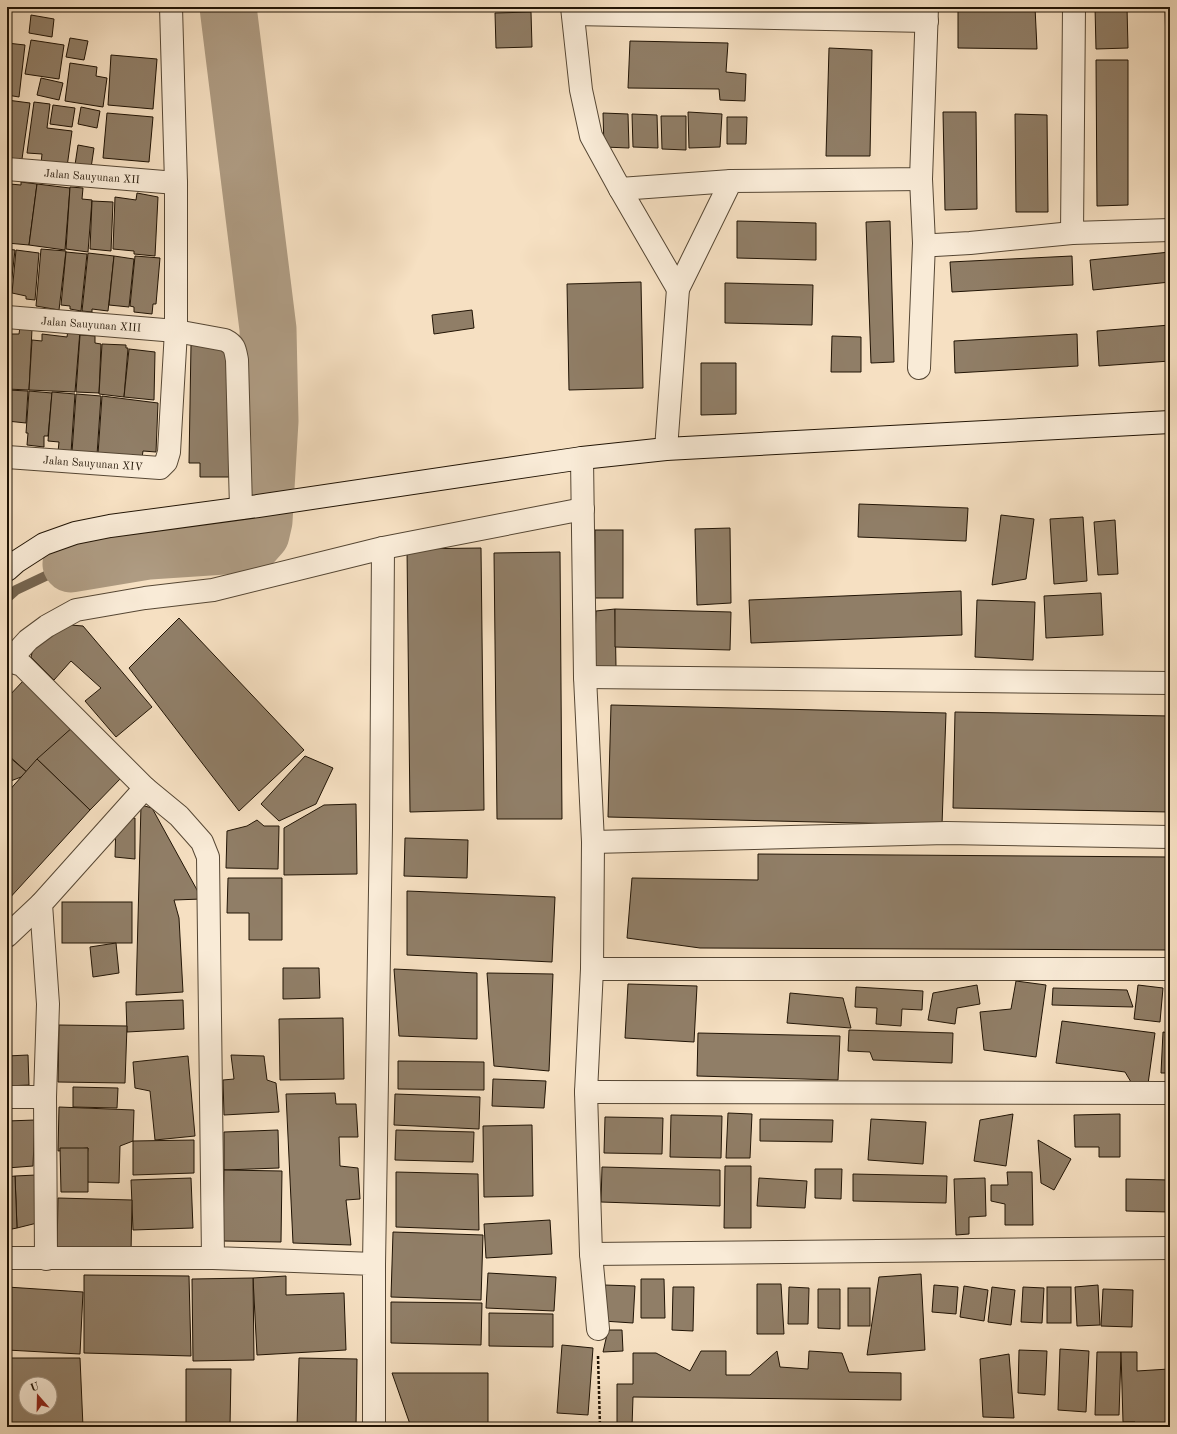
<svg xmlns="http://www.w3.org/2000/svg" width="1177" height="1434" font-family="'Old Standard TT',serif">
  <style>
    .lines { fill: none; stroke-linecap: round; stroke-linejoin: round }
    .stream { stroke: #766550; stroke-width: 10 }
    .river { stroke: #ae9b82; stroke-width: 57 }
    .building { fill: #907e67; stroke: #211405; fill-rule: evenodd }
    .street-casing { stroke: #564734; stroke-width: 24 }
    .secondary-casing { stroke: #211405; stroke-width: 24 }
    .path { stroke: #211405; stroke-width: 2.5; stroke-dasharray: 3 2; stroke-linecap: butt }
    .street { stroke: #f9ebd7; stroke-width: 22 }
    .secondary { stroke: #f9ebd7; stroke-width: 22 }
    .labels { text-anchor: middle; stroke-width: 3; stroke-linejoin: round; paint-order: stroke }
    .street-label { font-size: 11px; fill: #211405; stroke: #f9ebd7 }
  </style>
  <rect width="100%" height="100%" fill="#f6e0c2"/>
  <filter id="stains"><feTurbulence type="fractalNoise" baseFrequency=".005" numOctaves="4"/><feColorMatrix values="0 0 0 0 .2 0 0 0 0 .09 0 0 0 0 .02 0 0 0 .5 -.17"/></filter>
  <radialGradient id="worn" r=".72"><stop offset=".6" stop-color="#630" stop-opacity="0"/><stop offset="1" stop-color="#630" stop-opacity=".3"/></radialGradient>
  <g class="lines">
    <path class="stream" d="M7 598 16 590 71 564"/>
    <path class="river" d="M71 564 149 551 224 546 253 543 261 534 264 521 270 421 268 329 228 7"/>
  </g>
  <g class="building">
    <path d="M958 7H1035L1037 49 958 48Z"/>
    <path d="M1095 7H1127L1128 48 1096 49Z"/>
    <path d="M1165 7H1170V46H1166Z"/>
    <path d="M531 12 532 47 496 48 495 13Z"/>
    <path d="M31 15 54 19 52 37 29 33Z"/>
    <path d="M70 38 88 41 84 60 66 57Z"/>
    <path d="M31 40 64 45 59 79 25 74Z"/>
    <path d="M630 41 728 43 726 72 746 74 745 101 720 100 719 89 628 88Z"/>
    <path d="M7 43 25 45 19 97 7 95Z"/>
    <path d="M829 48 872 50 870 156H826Z"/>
    <path d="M111 55 157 59 153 109 108 105Z"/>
    <path d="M1096 60H1128V205L1097 206Z"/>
    <path d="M1166 60H1170V185H1169Z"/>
    <path d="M70 63 97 67 96 76 107 78 103 107 65 101Z"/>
    <path d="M41 78 63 83 59 100 37 95Z"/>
    <path d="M7 100 30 103 21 166 7 164Z"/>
    <path d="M34 102 50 104 47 128 72 131 67 167 41 164 42 154 27 153Z"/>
    <path d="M53 105 75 108 72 127 50 124Z"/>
    <path d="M81 107 100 111 97 128 78 124Z"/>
    <path d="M688 112 722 114 720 147 689 148Z"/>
    <path d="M943 112H976L977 209 945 210Z"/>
    <path d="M107 113 153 117 149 162 103 158Z"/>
    <path d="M603 113 628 114 629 148 604 147Z"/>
    <path d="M632 114 657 115 658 148 633 147Z"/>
    <path d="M1015 114 1047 115 1048 212H1016Z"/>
    <path d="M661 116H686V150L662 149Z"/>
    <path d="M727 117H747L746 144H727Z"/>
    <path d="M78 145 94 148 91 168 75 165Z"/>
    <path d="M7 181 10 182V184L21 185V182L37 184 29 245 7 243Z"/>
    <path d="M37 184 70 188 65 250 29 245Z"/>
    <path d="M70 187 83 188 82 199 92 200 88 252 66 249Z"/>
    <path d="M137 193 158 197 155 256 134 254V251L113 249 115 197 136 200Z"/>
    <path d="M92 201 113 202 111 251 90 249Z"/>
    <path d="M737 221 816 223V260L737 258Z"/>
    <path d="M890 221 894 362 871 363 866 222Z"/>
    <path d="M7 249 15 250 10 295H7Z"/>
    <path d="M41 249 66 251 59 310 36 306Z"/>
    <path d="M16 250 39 253 35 300 26 299V296L12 293Z"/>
    <path d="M66 252 87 254 81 311 70 309V306L61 305Z"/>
    <path d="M1170 252V282L1093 290 1090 260Z"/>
    <path d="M88 253 114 256 108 311 92 309V312L82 311Z"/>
    <path d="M114 256 134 259 129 307 109 305Z"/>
    <path d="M135 256 160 258 156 304H153L152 314 134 312V307L130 306Z"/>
    <path d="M1072 256 1073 285 952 292 950 262Z"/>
    <path d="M641 282 643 388 569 390 567 284Z"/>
    <path d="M725 283 813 285 812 325 725 323Z"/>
    <path d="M472 310 474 328 434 334 432 315Z"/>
    <path d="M1170 325V361L1099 366 1097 331Z"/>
    <path d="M20 327 32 329 29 390 7 389 9 334H19Z"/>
    <path d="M68 330 80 331 75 392 29 390 32 340 42 341V334L67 337Z"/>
    <path d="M7 333 9 334 7 369Z"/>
    <path d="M1077 334 1078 366 955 373 954 341Z"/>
    <path d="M80 335 95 336V343L101 344 99 393 76 392Z"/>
    <path d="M832 336 861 337V372H831Z"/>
    <path d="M102 344 126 345V348H128L124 397 99 394Z"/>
    <path d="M191 345 231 350 230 477H200V463H189Z"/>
    <path d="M129 349 155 352 154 400 124 397Z"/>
    <path d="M701 363H736V414L701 415Z"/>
    <path d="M8 390 28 391 26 423 7 421Z"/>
    <path d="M29 391 52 393 48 436H44V447L27 445 28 433H26Z"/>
    <path d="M52 392 75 394 71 453 58 452 59 442 48 441Z"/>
    <path d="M76 394 101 396 97 455 72 452Z"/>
    <path d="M102 396 158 403 156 452 143 451 142 458 98 454Z"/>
    <path d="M1169 493H1170V592H1166Z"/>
    <path d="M859 504 968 508 966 541 858 537Z"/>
    <path d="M1001 515 1034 519 1026 579 992 585Z"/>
    <path d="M1083 517 1087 581 1054 584 1050 519Z"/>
    <path d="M1115 520 1118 574 1098 575 1094 522Z"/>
    <path d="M730 528 731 603 697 605 695 529Z"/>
    <rect x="595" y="530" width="28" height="68"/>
    <path d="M481 548 484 810 410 812 407 549Z"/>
    <path d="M560 552 562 819H497L494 553Z"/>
    <path d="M961 591 962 635 751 643 749 600Z"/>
    <path d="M1101 593 1103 635 1046 638 1044 596Z"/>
    <path d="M977 600 1035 602 1033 660 975 657Z"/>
    <path d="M615 609 616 667H594L596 611Z"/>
    <path d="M615 609 731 612 730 650 615 647Z"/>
    <path d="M179 618 304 750 239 811 129 668Z"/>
    <path d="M58 624 83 626 152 707 116 737 85 701 101 688 71 661 54 680 31 657 36 636Z"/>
    <path d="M24 680 74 726 29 774 7 754V698Z"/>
    <path d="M611 705 946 713 942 825 608 817Z"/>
    <path d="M955 712 1170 716V812L953 808Z"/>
    <path d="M74 726 121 778 90 810 37 759Z"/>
    <path d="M7 755 29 774 8 782 7 781Z"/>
    <path d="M305 756 333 768 316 804 279 821 261 804Z"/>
    <path d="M37 759 90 810 7 901V793Z"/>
    <path d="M356 804 357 874 284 875V828L324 805Z"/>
    <path d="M141 805 152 808 202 899 174 900 179 918 183 992 136 995Z"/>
    <path d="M135 818V859L115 857 116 823Z"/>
    <path d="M257 820 264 826H279L278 869 226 868 227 831 247 826Z"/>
    <path d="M405 838 468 840 467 878 404 876Z"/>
    <path d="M758 854 1170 857V950L700 948 627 938 632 878 758 880Z"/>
    <path d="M228 878H282V940H249V913H227Z"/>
    <path d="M407 891 555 897 552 962 407 955Z"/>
    <rect x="62" y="902" width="70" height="41"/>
    <path d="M116 943 119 973 93 977 90 947Z"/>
    <path d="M283 968H319L320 998 283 999Z"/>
    <path d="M394 969 477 973V1039L399 1036Z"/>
    <path d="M487 973 553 974 549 1071 494 1066Z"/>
    <path d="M1016 981 1046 985 1036 1057 984 1050 980 1012 1011 1009Z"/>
    <path d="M628 984 697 986 694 1042 625 1038Z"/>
    <path d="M977 985 980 1004 957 1008 955 1024 928 1020 933 993Z"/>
    <path d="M1138 985 1163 988 1160 1022 1134 1019Z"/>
    <path d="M856 987 923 991 922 1010 902 1009 901 1026 876 1024 877 1008 855 1007Z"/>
    <path d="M1053 988 1127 990 1133 1007 1052 1005Z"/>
    <path d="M1170 991V1025L1167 1024Z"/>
    <path d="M790 993 843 998 851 1028 787 1023Z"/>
    <path d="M183 1000 184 1029 127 1032 126 1002Z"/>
    <path d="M343 1018 344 1079 280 1080 279 1019Z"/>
    <path d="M1062 1021 1155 1033 1148 1084 1131 1082 1125 1072 1056 1063Z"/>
    <path d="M59 1025 127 1026 125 1083 58 1082Z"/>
    <path d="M849 1030 953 1033 952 1063 873 1060 870 1052 848 1051Z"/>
    <path d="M1163 1032 1170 1033V1073H1161Z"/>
    <path d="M698 1033 840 1036 838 1080 697 1076Z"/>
    <path d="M28 1055 29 1085 7 1086V1056Z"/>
    <path d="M231 1055 264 1056 267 1080 276 1083 279 1112 224 1115 223 1080 234 1079Z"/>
    <path d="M188 1056 195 1136 155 1140 150 1091 135 1088 133 1062Z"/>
    <path d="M398 1061 484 1062V1090L398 1089Z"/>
    <path d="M493 1079 546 1081 544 1108 492 1106Z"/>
    <path d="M73 1087 118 1088 117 1108 73 1107Z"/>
    <path d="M335 1093 336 1104H356L358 1137H339L340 1166 358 1168 360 1199 346 1200 351 1245 293 1243 286 1094Z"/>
    <path d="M395 1094 480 1097 479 1129 394 1125Z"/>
    <path d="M59 1107 134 1110 133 1141 120 1146 119 1183 84 1182 88 1148 58 1151Z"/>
    <path d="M728 1113 752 1114 750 1158H726Z"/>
    <path d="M1013 1114 1006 1166 974 1161 980 1120Z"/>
    <path d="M1120 1114V1157H1099V1147H1075L1074 1115Z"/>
    <path d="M671 1115 722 1116 721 1158 670 1157Z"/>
    <path d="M605 1117 663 1118 662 1154 604 1153Z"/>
    <path d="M760 1119 833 1120 832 1142 760 1141Z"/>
    <path d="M871 1119 926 1122 923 1164 868 1160Z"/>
    <path d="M35 1120 33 1166 7 1168V1121Z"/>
    <path d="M532 1125 533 1196 484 1197 483 1126Z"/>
    <path d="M278 1130 279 1168 224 1170V1132Z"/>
    <path d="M396 1130 474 1132 473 1162 395 1160Z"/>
    <path d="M194 1140V1173L133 1175V1141Z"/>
    <path d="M1038 1140 1071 1159 1054 1190 1041 1183Z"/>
    <path d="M60 1148H88V1192H61Z"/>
    <path d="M725 1166H751V1228H724Z"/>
    <path d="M602 1167 720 1170V1206L601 1202Z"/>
    <path d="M815 1169H842L841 1199 815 1198Z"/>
    <path d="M224 1170 282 1171 281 1242 223 1241Z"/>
    <path d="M396 1172 478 1174 479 1230 396 1227Z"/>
    <path d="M1007 1172H1032L1033 1225H1005V1204L991 1201V1185H1008Z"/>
    <path d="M853 1174 947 1176 946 1203 853 1201Z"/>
    <path d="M36 1175 37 1223 17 1228 15 1176Z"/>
    <path d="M15 1176 17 1228 7 1230V1177Z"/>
    <path d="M191 1178 193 1228 133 1230 131 1180Z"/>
    <path d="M759 1178 807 1181 805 1208 757 1206Z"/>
    <path d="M985 1178 986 1216 969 1217V1234L956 1235 954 1179Z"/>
    <path d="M1126 1179 1170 1180V1212L1126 1211Z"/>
    <path d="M58 1198 132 1200 131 1253 57 1251Z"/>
    <path d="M550 1220 552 1254 486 1258 484 1224Z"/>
    <path d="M393 1232 483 1235 481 1300 391 1297Z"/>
    <path d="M488 1273 556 1277 554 1311 486 1308Z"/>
    <path d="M921 1274 925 1350 867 1355 879 1277Z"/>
    <path d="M84 1275 189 1276 191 1356 84 1353Z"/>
    <path d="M286 1276V1295L344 1293 346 1350 257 1355 253 1278Z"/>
    <path d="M253 1278 254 1360 193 1361 192 1279Z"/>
    <path d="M641 1279H664L665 1318H641Z"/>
    <path d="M757 1284H781L784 1334H757Z"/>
    <path d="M604 1285 635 1286 633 1323 603 1321Z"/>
    <path d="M934 1285 958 1287 956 1314 932 1312Z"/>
    <path d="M1098 1285 1100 1325 1077 1326 1075 1287Z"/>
    <path d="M964 1286 988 1290 984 1321 960 1317Z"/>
    <path d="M7 1287 83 1292 80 1354 7 1350Z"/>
    <path d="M673 1287H694L693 1331 672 1330Z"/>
    <path d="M789 1287 809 1288 808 1324H788Z"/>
    <path d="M992 1287 1015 1290 1011 1325 988 1322Z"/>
    <path d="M1023 1287 1044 1288 1042 1323 1021 1322Z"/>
    <rect x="1047" y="1287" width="24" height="36"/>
    <rect x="848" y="1288" width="22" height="38"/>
    <path d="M818 1289H840V1329L818 1328Z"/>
    <path d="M1103 1289 1133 1290 1132 1327 1101 1326Z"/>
    <path d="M391 1302 482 1303 481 1345 391 1343Z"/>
    <path d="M489 1313 553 1314V1347L489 1346Z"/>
    <path d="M608 1330H622L623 1351 603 1352Z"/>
    <path d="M562 1345 593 1348 588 1415 557 1413Z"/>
    <path d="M1060 1349 1089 1351 1086 1412 1058 1410Z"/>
    <path d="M1019 1350 1047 1351 1045 1395 1018 1393Z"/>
    <path d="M701 1351H726V1375H750L777 1351 780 1367 808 1369 809 1351 842 1353 849 1372 901 1373V1400L633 1397 632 1427H617V1384H633V1353H656L690 1371Z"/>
    <path d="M1097 1352H1121L1119 1415H1095Z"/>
    <path d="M1121 1352H1137V1371L1169 1369 1170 1427H1135V1422H1123Z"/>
    <path d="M1009 1354 1014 1418 983 1417 980 1359Z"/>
    <path d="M7 1358H80L83 1427H7ZM26 1384H50V1408H26Z"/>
    <path d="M299 1358 357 1359 356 1427H297Z"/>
    <path d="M186 1369H231L230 1427H186Z"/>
    <path d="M392 1373H488V1427H411Z"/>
  </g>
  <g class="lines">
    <defs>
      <g id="street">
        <path d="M572 7 581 90 591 136 620 189 678 289"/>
        <path d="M573 14 927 21"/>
        <path d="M7 169 176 183"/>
        <path d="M921 179 924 243 935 245 970 243 1072 233 1170 230"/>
        <path d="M620 189 731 181"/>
        <path d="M1072 233 1074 7"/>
        <path d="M7 317 176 331 225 340C235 345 235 349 237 360L241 508"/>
        <path d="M919 368 924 243"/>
        <path d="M666 449 678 289 731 181 921 179 927 7"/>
        <path d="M7 457 160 468 166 462 169 452 176 331V183L171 7"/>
        <path d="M582 458 585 677 593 842 592 969 586 1092 591 1254 598 1329"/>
        <path d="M9 661 28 640 47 626 76 610 145 598 213 590 383 548 583 509"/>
        <path d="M7 662 9 661 22 665 145 788 179 816 202 842 208 857 213 1258 374 1264V1427"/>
        <path d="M585 677 1170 683"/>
        <path d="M593 842 946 833 1170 837"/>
        <path d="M7 936 41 904"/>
        <path d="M592 969H1170"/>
        <path d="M586 1092 1170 1093"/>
        <path d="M7 1097H45L48 1004 41 904 145 788"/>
        <path d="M45 1097 46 1259"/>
        <path d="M591 1254 1170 1248"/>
        <path d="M7 1258H213"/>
        <path d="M374 1264 381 828 383 548"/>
      </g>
      <path id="secondary" d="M7 570 16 562 44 544 75 533 110 526 258 506 582 458 666 449 1170 422"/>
    </defs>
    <use href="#street" class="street-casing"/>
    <use href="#secondary" class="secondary-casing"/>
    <path class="path" d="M598 1356 600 1427"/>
    <use href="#street" class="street"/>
    <use href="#secondary" class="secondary"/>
  </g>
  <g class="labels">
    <g class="street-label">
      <text transform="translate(92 176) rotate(4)" y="4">Jalan Sauyunan XII</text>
      <text transform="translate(91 324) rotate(4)" y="4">Jalan Sauyunan XIII</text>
      <text transform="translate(93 463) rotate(4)" y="4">Jalan Sauyunan XIV</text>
    </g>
  </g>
  <rect width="1177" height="1434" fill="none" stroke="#f6e0c2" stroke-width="24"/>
  <rect x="8" y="8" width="1161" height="1418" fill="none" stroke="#211405" stroke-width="2"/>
  <rect x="12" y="12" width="1153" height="1410" fill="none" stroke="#211405"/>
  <g transform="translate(38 1396) rotate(340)"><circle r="19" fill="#f9ebd7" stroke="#a39583"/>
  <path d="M0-3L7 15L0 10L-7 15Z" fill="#8f2418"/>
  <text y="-6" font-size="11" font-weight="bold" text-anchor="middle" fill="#211405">U</text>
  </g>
  <rect width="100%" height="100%" filter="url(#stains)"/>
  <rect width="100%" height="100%" fill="url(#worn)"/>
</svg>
